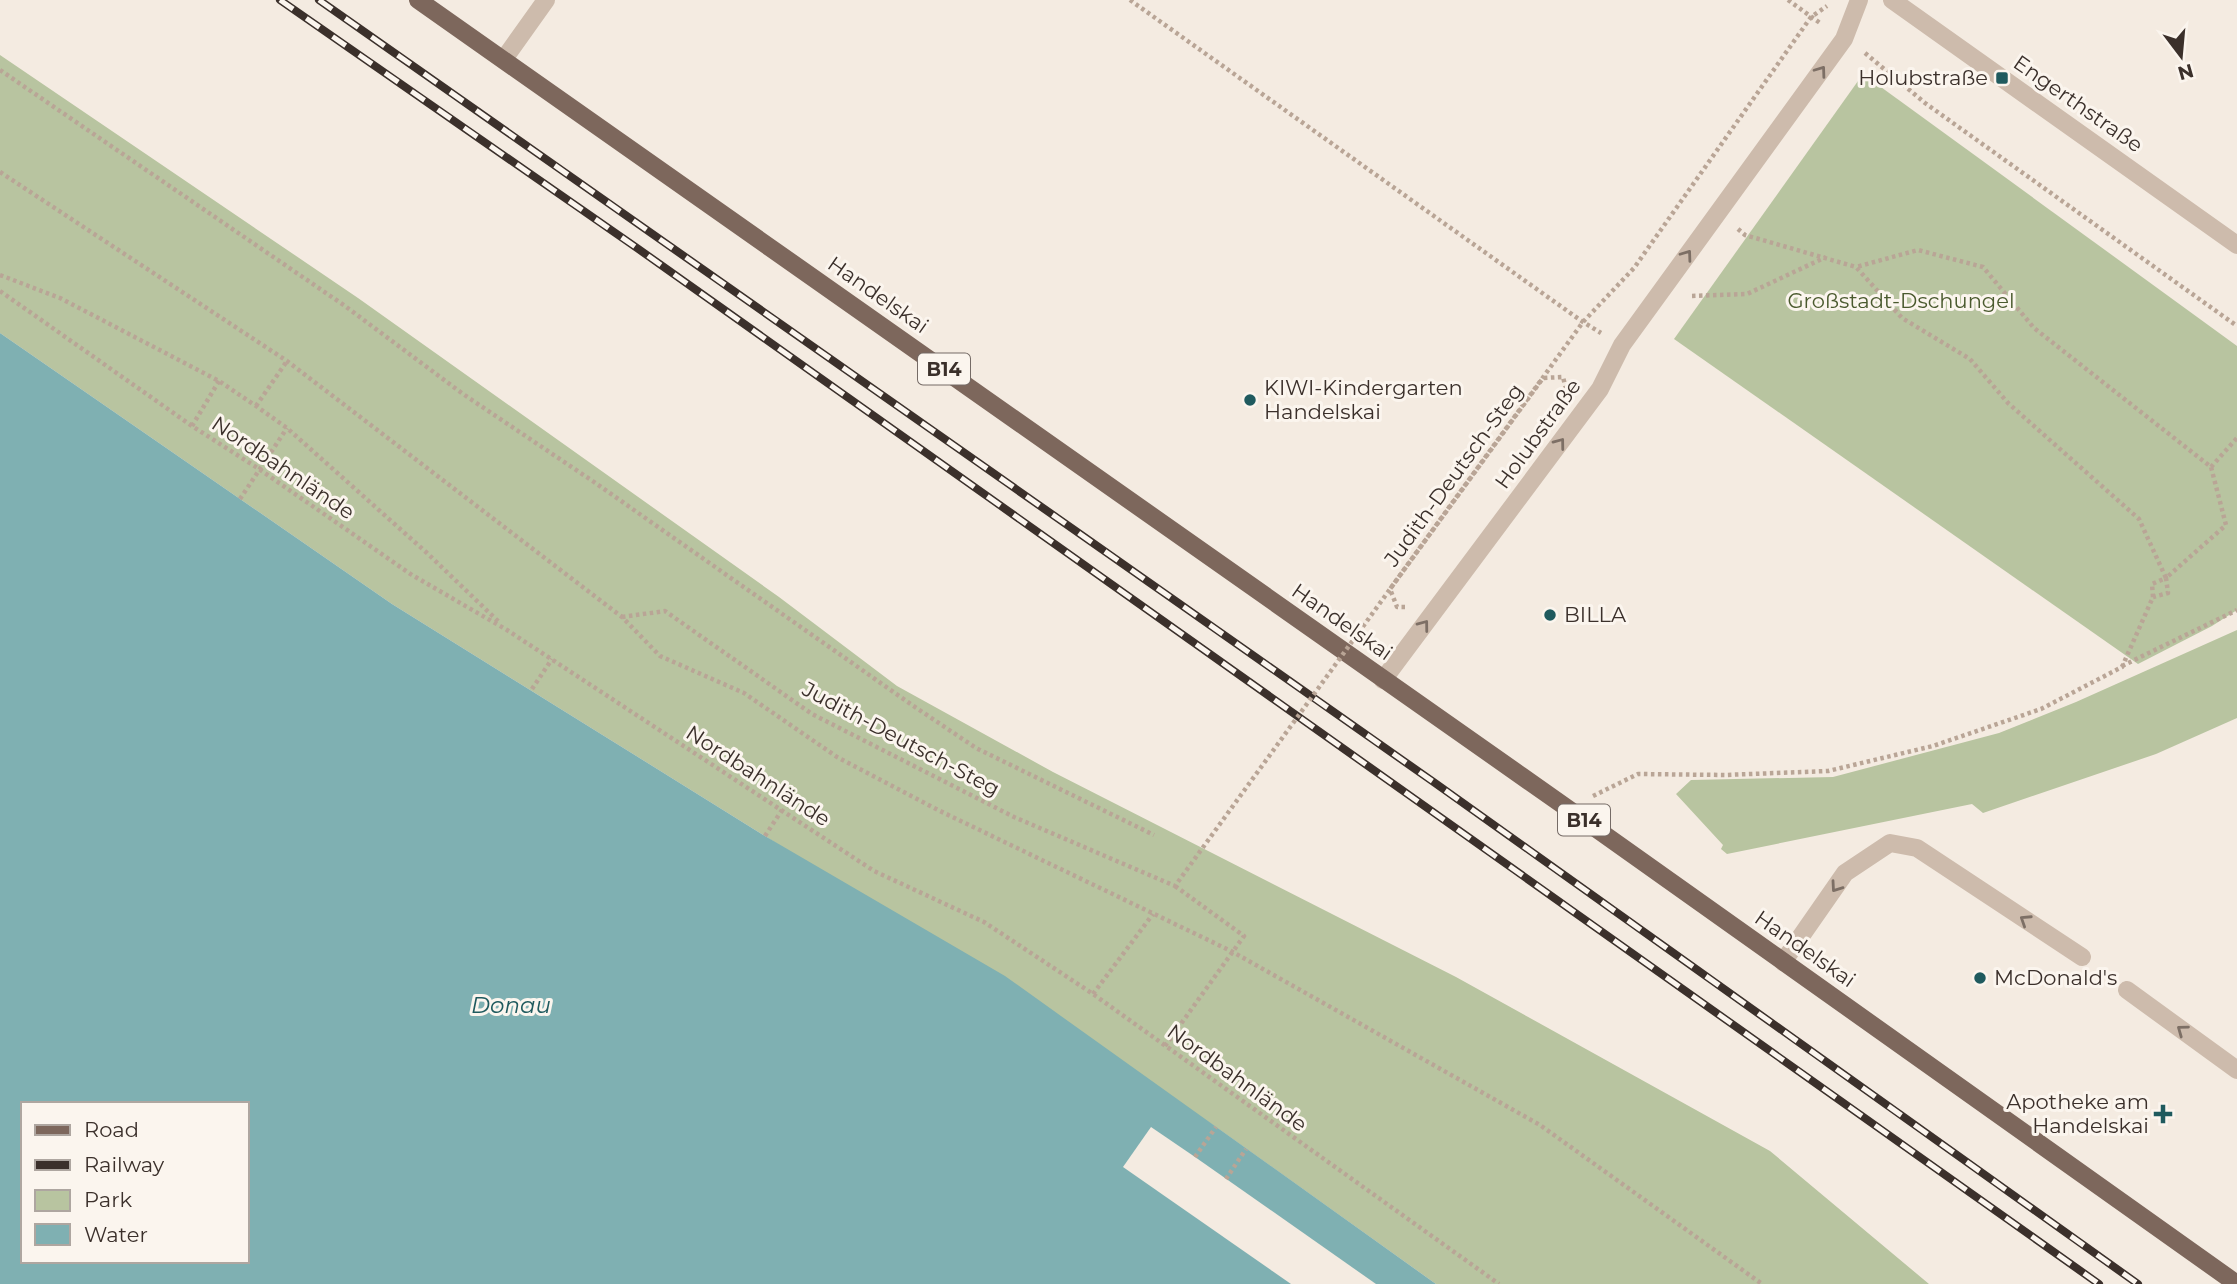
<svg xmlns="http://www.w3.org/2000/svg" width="2237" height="1284" font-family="Montserrat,sans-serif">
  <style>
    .green { fill: #b8c4a0 }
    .water { fill: #7fb0b2; fill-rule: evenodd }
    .pier { fill: #f4ebe1 }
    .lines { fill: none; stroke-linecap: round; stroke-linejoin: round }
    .path { stroke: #b9a596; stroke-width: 4.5; stroke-dasharray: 3.5 3.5; stroke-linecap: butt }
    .service { stroke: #cdbbac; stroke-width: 18 }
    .minor { stroke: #cdbbac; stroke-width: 18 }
    .tertiary { stroke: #cdbbac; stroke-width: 18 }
    .primary { stroke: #7d675c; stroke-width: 18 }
    .rail-casing { stroke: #3b302b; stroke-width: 8 }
    .rail { stroke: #fbf5ee; stroke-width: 5; stroke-dasharray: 16; stroke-linecap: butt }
    .path-bridge { stroke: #b9a596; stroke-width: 4.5; stroke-dasharray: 3.5 3.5; stroke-linecap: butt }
    .oneway { stroke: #7d6f65 }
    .poi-dot { fill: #1f5a5e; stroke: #fbf5ee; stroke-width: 2.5 }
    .labels { text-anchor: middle; stroke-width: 6; stroke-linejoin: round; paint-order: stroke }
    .shield { fill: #fbf5ee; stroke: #756b66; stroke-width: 2 }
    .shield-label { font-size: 19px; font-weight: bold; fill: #3b302b }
    .poi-label { font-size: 21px; fill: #3b302b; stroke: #fbf5ee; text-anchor: start }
    .street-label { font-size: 21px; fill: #3b302b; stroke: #fbf5ee }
    .park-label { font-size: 21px; fill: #4a5a2e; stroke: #fbf5ee }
    .water-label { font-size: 23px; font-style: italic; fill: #1f5a5e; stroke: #fbf5ee }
  </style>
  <rect width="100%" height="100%" fill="#f4ebe1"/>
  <g class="green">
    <path d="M0 55 358 298 779 597 897 686 1053 772 1456 977 1770 1151 1929 1284H1436L1216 1127 765 836 392 604 0 333Z"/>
    <path d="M1863 74 2237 346V610L2212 626 2138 664 1674 339Z"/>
    <path d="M2237 630V718L2156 754 1983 813 1972 804 1727 854 1721 849 1723 845 1676 794 1691 780 1833 777 1999 733 2076 702Z"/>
  </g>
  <path class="water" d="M0 333 392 604 765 836 1005 976 1436 1284H0ZM23 1104H247V1261H23Z"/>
  <path class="pier" d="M1151 1127 1195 1157 1376 1284H1291L1123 1167Z"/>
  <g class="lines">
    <g class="path">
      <path d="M1130 0 1583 322 1601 333"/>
      <path d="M1788 0 1820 23"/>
      <path d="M1865 53 1925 103 2237 326"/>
      <path d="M0 70 345 306 463 394 594 482 912 705 976 748 1154 835"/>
      <path d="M0 172 287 361 622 617 660 656 744 693 837 757 938 810 1231 951 1540 1125 1762 1284"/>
      <path d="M1738 229 1745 235 1856 267 1902 318 1970 359 2008 403 2139 519 2166 578 2226 525 2211 467 2034 328 1983 267 1918 250 1856 267"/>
      <path d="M0 275 60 298 219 381 256 406 287 428 427 553 500 623"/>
      <path d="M0 291 192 426 259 469 412 575 507 630 874 871 984 922 1093 994 1499 1284"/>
      <path d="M1692 296 1747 294 1826 257"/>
      <path d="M256 406 287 361"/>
      <path d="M192 426 219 381"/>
      <path d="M2211 467 2237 438"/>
      <path d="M240 499 287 428"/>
      <path d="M1405 607H1397L1390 589 1583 322 1634 268 1811 17 1827 6"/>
      <path d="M2122 666 2237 610"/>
      <path d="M532 689 552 659"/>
      <path d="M1593 796 1638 774 1725 775 1828 771 1933 746 2041 709 2122 667 2153 597 2152 584 2166 578 2168 593 2153 597"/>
      <path d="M765 836 782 810"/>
      <path d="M1093 994 1153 914"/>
      <path d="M1165 1046 1244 936 1175 886"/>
      <path d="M1195 1157 1216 1127"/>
      <path d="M1226 1179 1246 1149"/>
    </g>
    <g class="service">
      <path d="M1783 962 1845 873 1890 843 1917 848 2082 957"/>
      <path d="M2127 990 2237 1070"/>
    </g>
    <g class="minor">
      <path d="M504 59 546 0"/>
      <path d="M1383 680 1600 389 1622 345 1844 39 1859 0"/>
    </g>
    <path class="tertiary" d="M1892 0 2237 245"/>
    <path class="primary" d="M418 0 1567 808 2237 1284"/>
    <defs>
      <g id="rail">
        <path d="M280 0 637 248 2099 1284"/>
        <path d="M319 0 1435 783 2138 1284"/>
      </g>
    </defs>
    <use href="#rail" class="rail-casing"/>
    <use href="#rail" class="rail"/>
    <path class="path-bridge" d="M622 617 665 611 812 714 1014 817 1175 886 1543 378 1563 377 1568 397"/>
  </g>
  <defs><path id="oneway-chevron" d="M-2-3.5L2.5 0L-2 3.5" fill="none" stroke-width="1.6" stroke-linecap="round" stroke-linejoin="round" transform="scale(1.75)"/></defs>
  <g class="oneway">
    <use href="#oneway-chevron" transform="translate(1821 71) rotate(-54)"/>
    <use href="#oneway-chevron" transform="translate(1687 255) rotate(-54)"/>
    <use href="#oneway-chevron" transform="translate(1560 443) rotate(-53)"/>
    <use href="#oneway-chevron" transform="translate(1424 625) rotate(-53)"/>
    <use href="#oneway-chevron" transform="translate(1836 887) rotate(125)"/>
    <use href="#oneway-chevron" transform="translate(2025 920) rotate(-147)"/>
    <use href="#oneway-chevron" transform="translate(2182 1030) rotate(-144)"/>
  </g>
  <g class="poi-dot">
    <rect x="1995" y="71" width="14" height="14" rx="3.5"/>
    <circle cx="1250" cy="400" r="7"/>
    <circle cx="1550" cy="615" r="7"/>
    <circle cx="1980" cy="978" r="7"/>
    <path d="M2159.5 1103.5h7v7h7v7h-7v7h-7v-7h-7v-7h7z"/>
  </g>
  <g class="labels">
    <g class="shield">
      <rect x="918" y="353.5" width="52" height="31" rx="5"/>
      <rect x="1558" y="804.5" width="52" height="31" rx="5"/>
    </g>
    <g class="shield-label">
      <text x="944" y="376">B14</text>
      <text x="1584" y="827">B14</text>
    </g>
    <g class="poi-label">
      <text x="1988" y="85" text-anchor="end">Holubstraße</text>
      <text x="1264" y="395">KIWI-Kindergarten<tspan x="1264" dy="24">Handelskai</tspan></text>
      <text x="1564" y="622">BILLA</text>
      <text x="1994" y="985">McDonald's</text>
      <text x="2149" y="1109" text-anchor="end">Apotheke am<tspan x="2149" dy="24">Handelskai</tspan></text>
    </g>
    <g class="street-label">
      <text transform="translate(2078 104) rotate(35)" y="7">Engerthstraße</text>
      <text transform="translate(878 295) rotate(35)" y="7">Handelskai</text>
      <text transform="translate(1538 434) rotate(-54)" y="7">Holubstraße</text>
      <text transform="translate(283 468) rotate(34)" y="7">Nordbahnlände</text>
      <text transform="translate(1454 475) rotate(-54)" y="7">Judith-Deutsch-Steg</text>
      <text transform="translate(1342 622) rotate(35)" y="7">Handelskai</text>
      <text transform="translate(901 739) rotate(28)" y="7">Judith-Deutsch-Steg</text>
      <text transform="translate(758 776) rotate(33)" y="7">Nordbahnlände</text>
      <text transform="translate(1805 949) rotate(35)" y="7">Handelskai</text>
      <text transform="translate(1237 1078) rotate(36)" y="7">Nordbahnlände</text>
    </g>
    <g class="park-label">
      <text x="1901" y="308">Großstadt-Dschungel</text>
    </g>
    <g class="water-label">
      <text x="511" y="1013">Donau</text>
    </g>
  </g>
  <rect x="21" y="1102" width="228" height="161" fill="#fbf5ee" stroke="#aea6a0" stroke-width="2"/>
  <rect x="35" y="1125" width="35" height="10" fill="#7d675c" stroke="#aea6a0" stroke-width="2"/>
  <text x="84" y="1137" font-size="21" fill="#3b302b">Road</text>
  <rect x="35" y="1160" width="35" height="10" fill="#3b302b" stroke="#aea6a0" stroke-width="2"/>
  <text x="84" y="1172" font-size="21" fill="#3b302b">Railway</text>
  <rect x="35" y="1190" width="35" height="21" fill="#b8c4a0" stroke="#aea6a0" stroke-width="2"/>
  <text x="84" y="1207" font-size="21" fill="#3b302b">Park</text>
  <rect x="35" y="1224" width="35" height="21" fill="#7fb0b2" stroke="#aea6a0" stroke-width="2"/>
  <text x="84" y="1242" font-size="21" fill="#3b302b">Water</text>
  <g transform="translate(2181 56) rotate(164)" stroke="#fbf5ee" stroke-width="5" paint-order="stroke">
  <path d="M0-5L12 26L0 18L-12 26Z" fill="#3b302b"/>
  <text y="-10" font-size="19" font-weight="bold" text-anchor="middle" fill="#3b302b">N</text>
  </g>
</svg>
